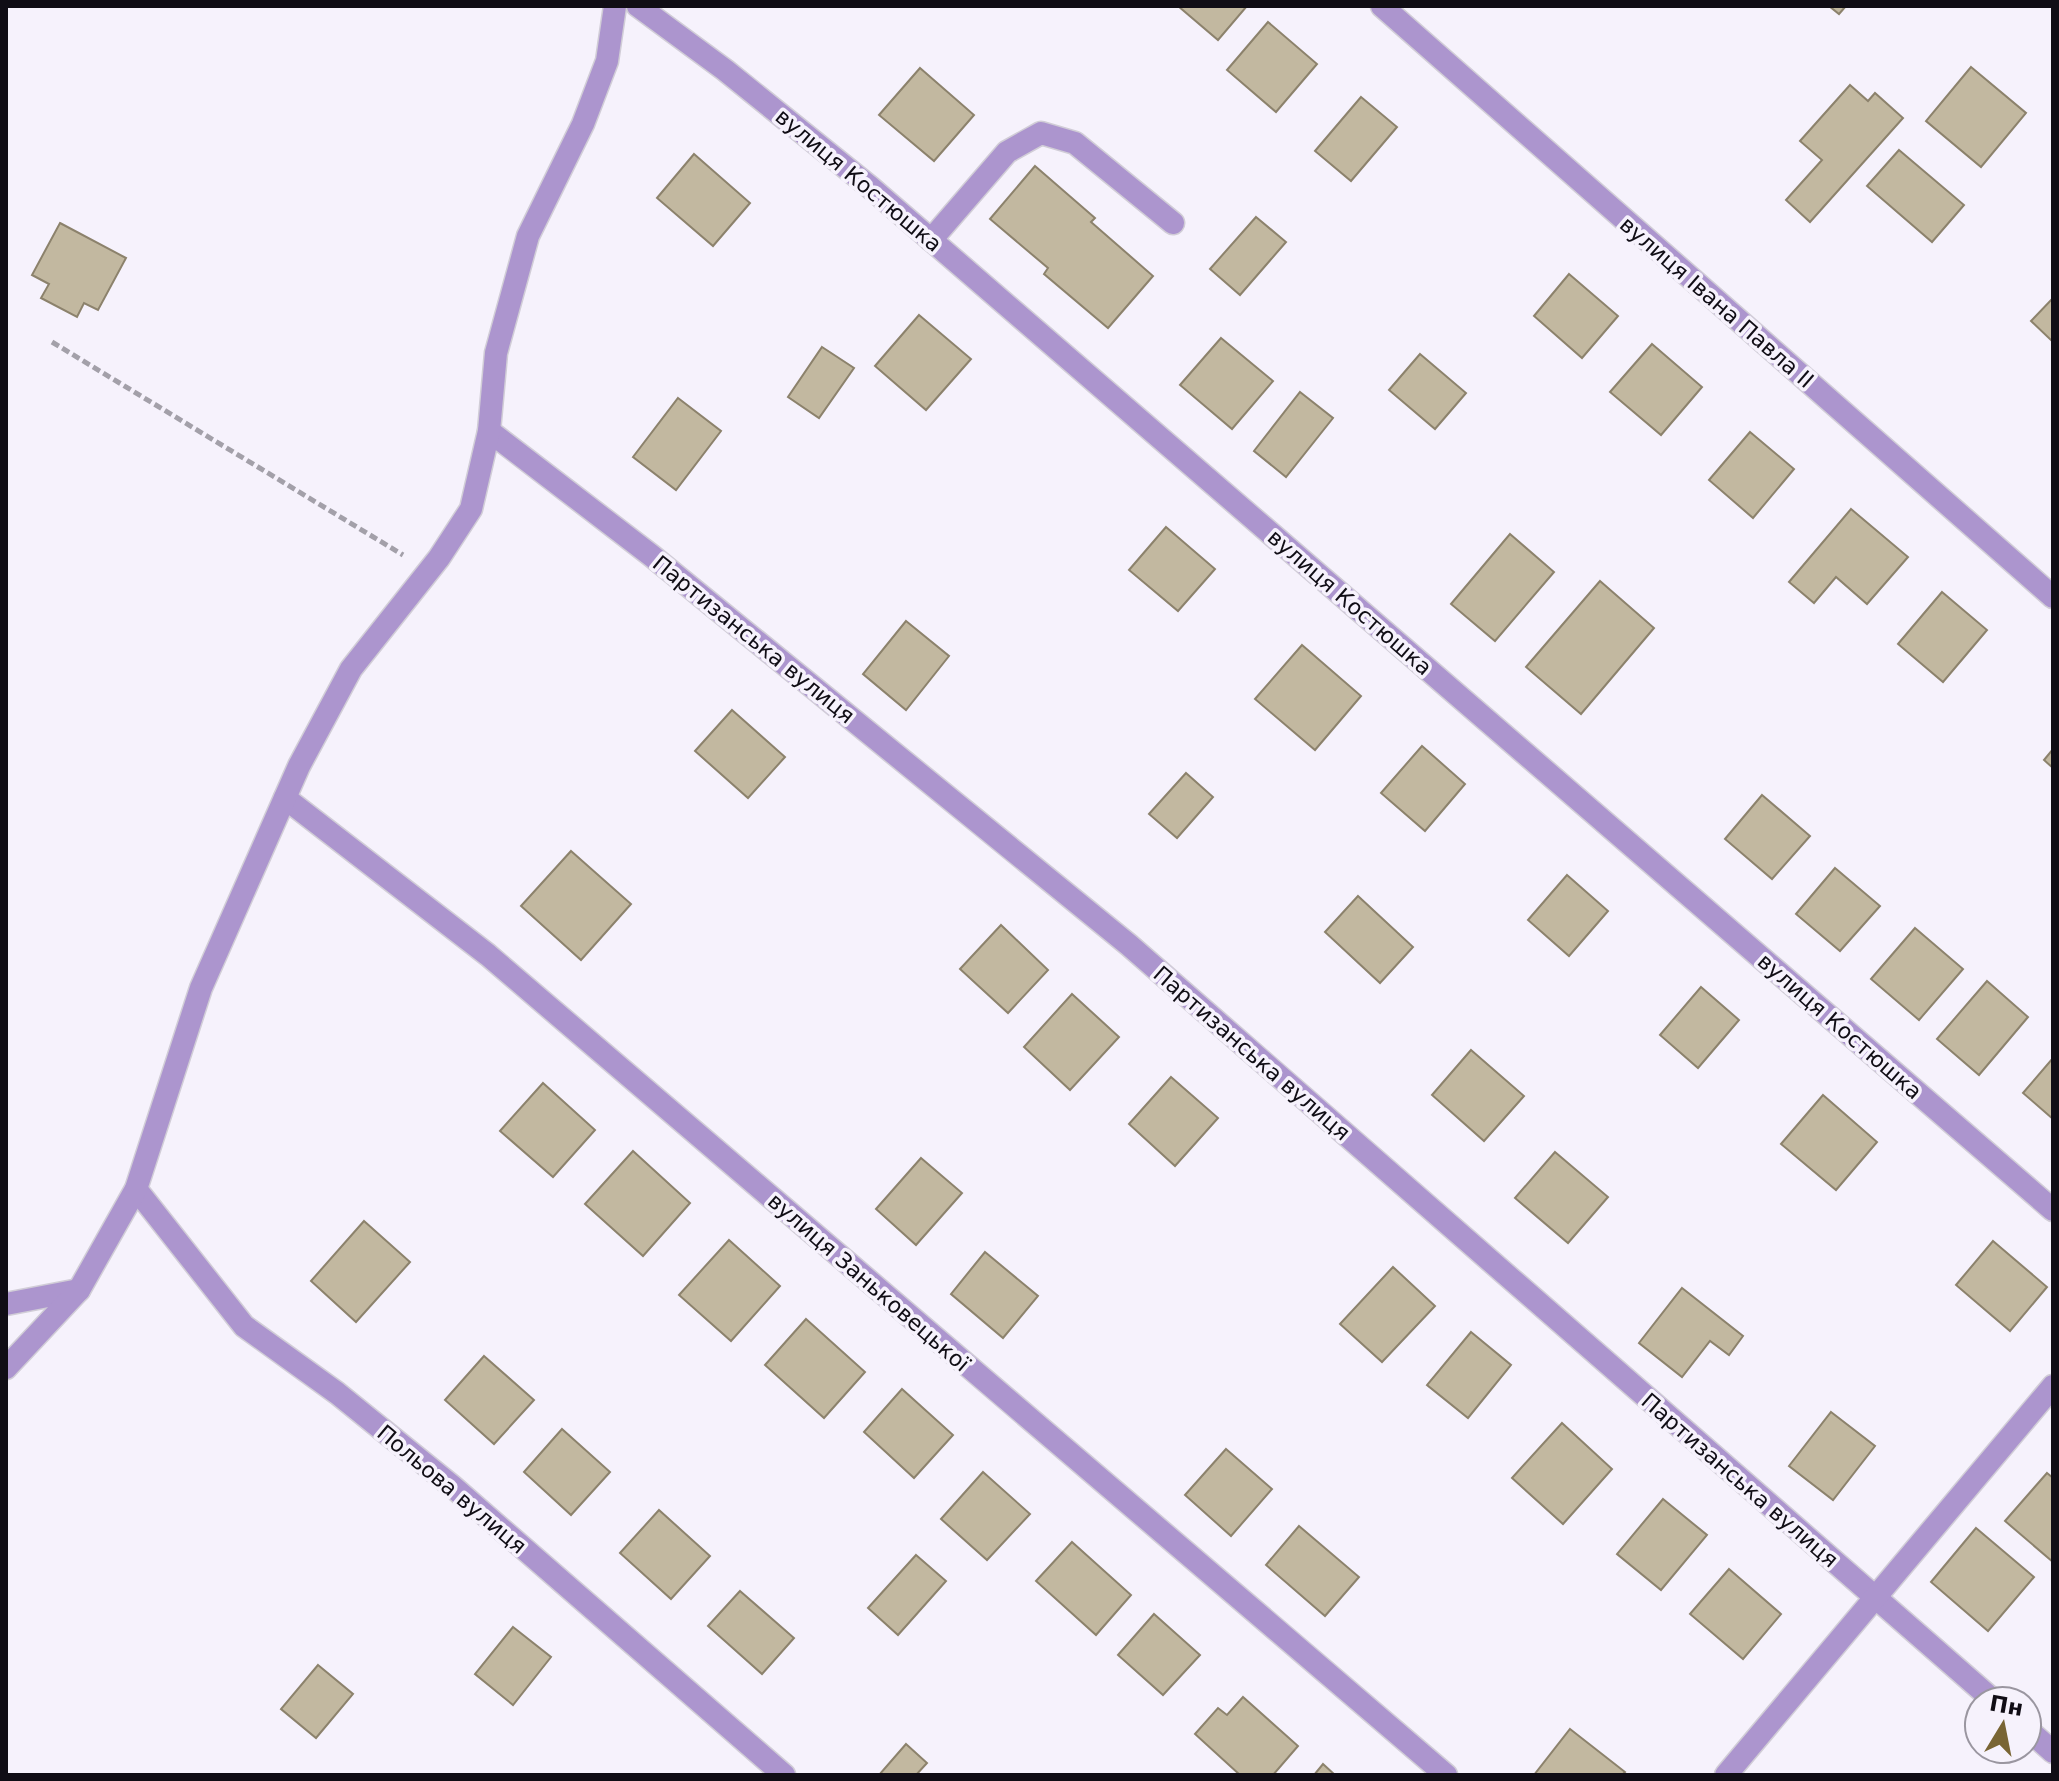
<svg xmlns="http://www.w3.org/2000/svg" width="2059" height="1781" font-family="'DejaVu Sans',sans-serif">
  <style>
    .building { fill: #c2b8a0; stroke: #8c826c; stroke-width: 2 }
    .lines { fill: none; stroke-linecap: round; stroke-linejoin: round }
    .service-casing { stroke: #d1cdd7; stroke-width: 25 }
    .minor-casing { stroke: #d1cdd7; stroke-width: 25 }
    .path { stroke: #a3a0a9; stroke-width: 5; stroke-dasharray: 8 4; stroke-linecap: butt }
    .service { stroke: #ac95ce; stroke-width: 22 }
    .minor { stroke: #ac95ce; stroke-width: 22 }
    .labels { text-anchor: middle; stroke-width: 7; stroke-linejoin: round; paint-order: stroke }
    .street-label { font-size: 22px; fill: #100d15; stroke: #f6f2fc }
  </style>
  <rect width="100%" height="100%" fill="#f6f2fc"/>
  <g class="building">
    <path d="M1178 6H1247L1218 40Z"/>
    <path d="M1829 6H1846L1839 14Z"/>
    <path d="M1268 22 1317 64 1276 112 1227 70Z"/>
    <path d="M1971 67 2026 113 1981 167 1926 121Z"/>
    <path d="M920 68 974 115 934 161 879 115Z"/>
    <path d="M1850 85 1868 101 1875 93 1903 118 1810 222 1786 200 1822 160 1800 141Z"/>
    <path d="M1361 97 1397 127 1351 181 1315 151Z"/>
    <path d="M1899 150 1964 205 1932 242 1867 186Z"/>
    <path d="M694 154 750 203 713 246 657 198Z"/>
    <path d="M1035 166 1095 218 1091 222 1153 276 1108 328 1044 274 1048 268 990 219Z"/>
    <path d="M1256 217 1286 242 1240 295 1210 269Z"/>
    <path d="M60 223 126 258 98 310 84 303 77 317 41 298 49 284 32 275Z"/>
    <path d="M1569 274 1618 316 1582 358 1534 316Z"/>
    <path d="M2053 298V342L2031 321Z"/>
    <path d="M919 315 971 359 926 410 875 366Z"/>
    <path d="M1221 338 1273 381 1232 429 1180 385Z"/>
    <path d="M1652 344 1702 387 1661 435 1610 392Z"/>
    <path d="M822 347 854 368 819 418 788 397Z"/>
    <path d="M1420 354 1466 393 1435 429 1389 390Z"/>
    <path d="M1300 392 1333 418 1286 477 1254 451Z"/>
    <path d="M678 398 721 431 676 490 633 457Z"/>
    <path d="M1750 432 1794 469 1753 518 1709 480Z"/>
    <path d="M1851 509 1908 557 1867 604 1836 577 1814 603 1789 582Z"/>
    <path d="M1166 527 1215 569 1178 611 1129 570Z"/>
    <path d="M1510 534 1554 572 1495 641 1451 604Z"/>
    <path d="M1600 581 1654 628 1581 714 1526 667Z"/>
    <path d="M1942 592 1987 630 1943 682 1898 644Z"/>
    <path d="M906 621 949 656 906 710 863 674Z"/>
    <path d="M1302 645 1361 696 1315 750 1255 699Z"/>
    <path d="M732 710 785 757 748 798 695 751Z"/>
    <path d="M1422 746 1465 784 1425 831 1381 793Z"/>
    <path d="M2053 749V768L2044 760Z"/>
    <path d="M1186 773 1213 797 1177 838 1149 814Z"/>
    <path d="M1762 795 1810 836 1772 879 1725 839Z"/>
    <path d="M571 851 631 904 581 960 521 906Z"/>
    <path d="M1835 868 1880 906 1840 951 1796 914Z"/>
    <path d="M1567 875 1608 911 1569 956 1528 920Z"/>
    <path d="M1358 896 1413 947 1380 983 1325 932Z"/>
    <path d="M1001 925 1048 970 1008 1013 960 969Z"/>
    <path d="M1915 928 1963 969 1919 1020 1871 979Z"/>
    <path d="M1987 981 2028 1017 1979 1075 1937 1039Z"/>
    <path d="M1701 987 1739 1020 1698 1068 1660 1035Z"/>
    <path d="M1072 994 1119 1037 1070 1090 1024 1047Z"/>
    <path d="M1471 1050 1524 1096 1484 1141 1432 1095Z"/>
    <path d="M2053 1058V1119L2023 1093Z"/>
    <path d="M1171 1077 1218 1118 1175 1166 1129 1124Z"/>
    <path d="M543 1083 595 1130 553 1177 500 1131Z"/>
    <path d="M1823 1095 1877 1142 1836 1190 1781 1144Z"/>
    <path d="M633 1151 690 1203 643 1256 585 1204Z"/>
    <path d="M1555 1152 1608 1197 1568 1243 1515 1198Z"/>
    <path d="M921 1158 962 1193 916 1245 876 1209Z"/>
    <path d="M364 1221 410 1262 356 1322 311 1281Z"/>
    <path d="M729 1240 780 1286 731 1341 679 1295Z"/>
    <path d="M1993 1241 2047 1287 2010 1331 1956 1285Z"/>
    <path d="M985 1252 1038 1296 1003 1338 951 1294Z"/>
    <path d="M1393 1267 1435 1306 1382 1362 1340 1324Z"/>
    <path d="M1682 1288 1743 1336 1729 1355 1710 1341 1682 1377 1639 1343Z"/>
    <path d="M806 1319 865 1372 824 1418 765 1365Z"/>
    <path d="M1471 1332 1511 1365 1468 1418 1427 1385Z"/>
    <path d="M484 1356 534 1400 494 1444 445 1400Z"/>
    <path d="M902 1389 953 1435 914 1478 864 1432Z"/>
    <path d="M1831 1412 1875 1446 1833 1500 1789 1466Z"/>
    <path d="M1562 1423 1612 1469 1563 1524 1512 1478Z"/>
    <path d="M562 1429 610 1472 571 1515 524 1472Z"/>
    <path d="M1226 1449 1272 1489 1231 1536 1185 1495Z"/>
    <path d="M983 1472 1030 1514 987 1560 941 1519Z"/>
    <path d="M2047 1473 2053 1478V1562L2005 1521Z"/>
    <path d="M1663 1499 1707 1535 1661 1590 1617 1554Z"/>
    <path d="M659 1510 710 1556 671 1599 620 1553Z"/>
    <path d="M1299 1526 1359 1577 1325 1616 1266 1565Z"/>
    <path d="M1976 1528 2034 1577 1988 1631 1931 1582Z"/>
    <path d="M1072 1542 1131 1595 1096 1635 1036 1581Z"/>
    <path d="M916 1555 946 1581 898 1635 868 1608Z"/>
    <path d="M1729 1569 1781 1614 1743 1659 1690 1614Z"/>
    <path d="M740 1591 794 1638 762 1674 708 1626Z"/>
    <path d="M1154 1614 1200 1655 1163 1695 1118 1655Z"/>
    <path d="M513 1627 551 1657 513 1705 475 1674Z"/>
    <path d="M318 1665 353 1694 316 1738 281 1709Z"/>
    <path d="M1243 1697 1298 1746 1273 1775H1240L1195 1734 1218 1708 1227 1715Z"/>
    <path d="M1570 1729 1625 1772 1622 1775H1534Z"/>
    <path d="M906 1744 927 1763 916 1775H879Z"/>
    <path d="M1323 1764 1335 1775H1314Z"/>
  </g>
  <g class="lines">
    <defs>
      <path id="service" d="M931 240 1007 152 1041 133 1075 143 1173 223"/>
      <g id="minor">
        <path d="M638 6 725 70 870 187 2053 1210"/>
        <path d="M1382 6 2053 597"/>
        <path d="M489 431 652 556 1129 945 1994 1701"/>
        <path d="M285 798 488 955 1446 1775"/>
        <path d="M136 1189 244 1326 337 1393 452 1486 784 1775"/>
        <path d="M6 1304 79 1290"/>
        <path d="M6 1368 79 1290 136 1189 201 988 299 766 351 669 439 558 471 509 489 431 496 353 528 236 583 124 607 61 615 6"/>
        <path d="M2027 1729 2053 1752"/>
        <path d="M1726 1775 2053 1386"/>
      </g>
    </defs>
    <use href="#service" class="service-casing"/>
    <use href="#minor" class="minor-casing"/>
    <path class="path" d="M52 342 403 555"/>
    <use href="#service" class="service"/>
    <use href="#minor" class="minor"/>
  </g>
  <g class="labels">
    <g class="street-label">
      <text transform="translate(859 180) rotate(40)" y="8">вулиця Костюшка</text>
      <text transform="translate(1717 302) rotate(41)" y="8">вулиця Івана Павла II</text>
      <text transform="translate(1350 602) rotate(41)" y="8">вулиця Костюшка</text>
      <text transform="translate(754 639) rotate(39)" y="8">Партизанська вулиця</text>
      <text transform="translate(1840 1026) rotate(41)" y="8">вулиця Костюшка</text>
      <text transform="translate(1252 1053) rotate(41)" y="8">Партизанська вулиця</text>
      <text transform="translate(869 1282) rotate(41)" y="8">вулиця Заньковецької</text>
      <text transform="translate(1740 1480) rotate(41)" y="8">Партизанська вулиця</text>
      <text transform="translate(452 1489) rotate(40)" y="8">Польова вулиця</text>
    </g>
  </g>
  <rect width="2059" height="1781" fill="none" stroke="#100d15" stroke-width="16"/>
  <g transform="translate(2003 1725) rotate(10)"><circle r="38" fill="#f6f2fc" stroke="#9a96a0" stroke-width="2"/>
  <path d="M0-6L14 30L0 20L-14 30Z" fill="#796534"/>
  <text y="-12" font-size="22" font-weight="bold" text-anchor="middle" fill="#100d15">Пн</text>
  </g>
</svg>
